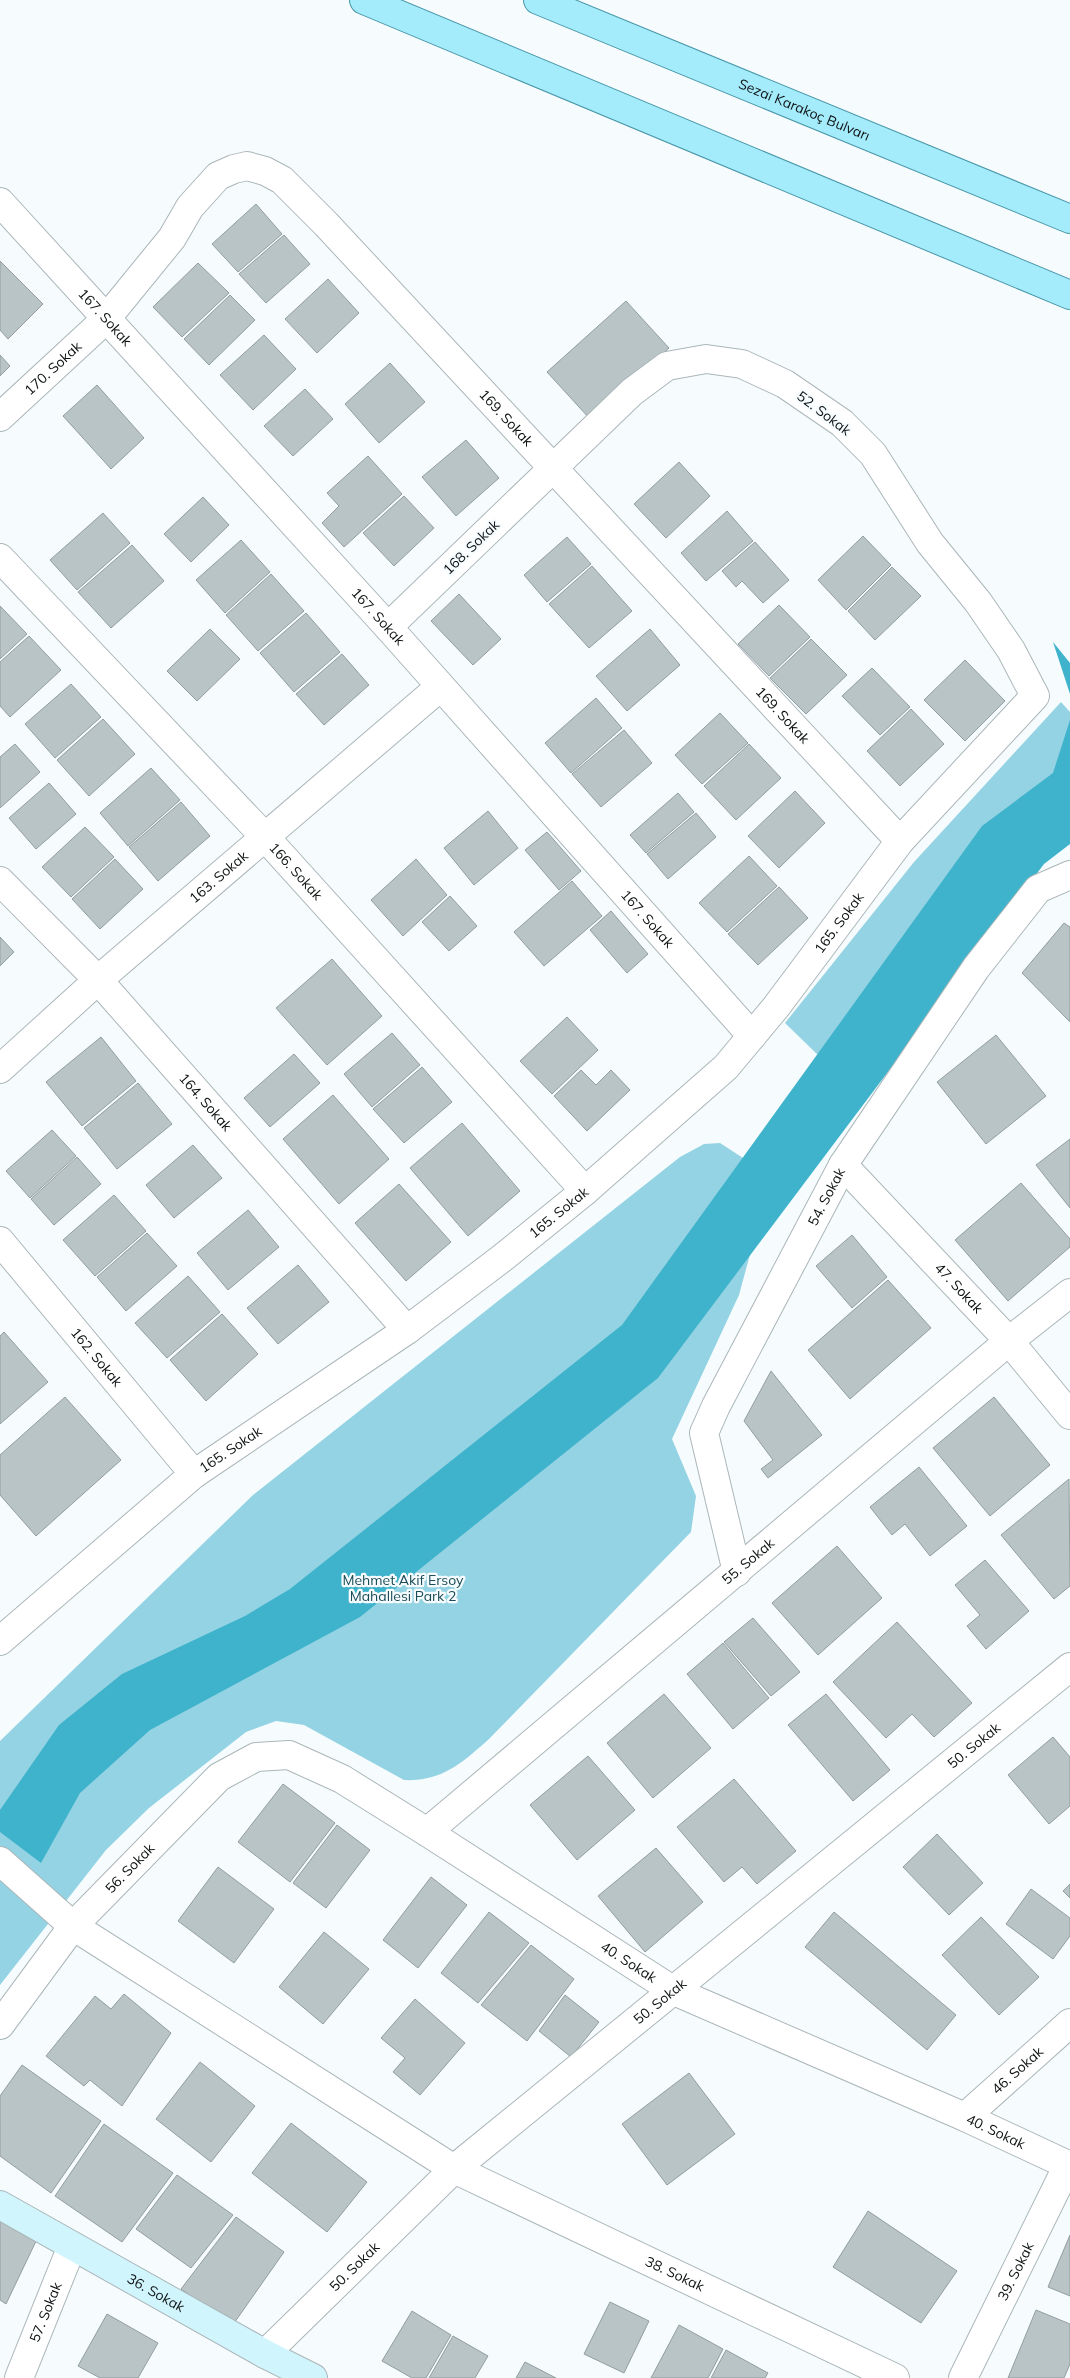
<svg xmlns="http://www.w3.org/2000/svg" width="1070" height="2378" font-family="Mulish,sans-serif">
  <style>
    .green { fill: #94d3e3 }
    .water { fill: #3eb3cb }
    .building { fill: #b9c4c7; stroke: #929da0 }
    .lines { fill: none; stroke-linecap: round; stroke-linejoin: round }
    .minor-casing { stroke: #abb6b9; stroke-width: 30 }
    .secondary-casing { stroke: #abb6b9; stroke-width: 30 }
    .primary-casing { stroke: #4896a8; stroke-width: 30 }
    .minor { stroke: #fff; stroke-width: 28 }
    .secondary { stroke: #d1f5fd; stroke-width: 28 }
    .primary { stroke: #a4ebfb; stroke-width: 28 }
    .labels { text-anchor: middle; stroke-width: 4.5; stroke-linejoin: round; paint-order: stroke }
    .street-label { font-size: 14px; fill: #0d1112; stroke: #f6fcfe }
    .park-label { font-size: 14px; fill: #1b4c57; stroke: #f6fcfe }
  </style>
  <rect width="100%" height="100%" fill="#f6fcfe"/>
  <g class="green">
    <path d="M1061 702 1070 712V807L855 1091 785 1023 914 862Z"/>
    <path d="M720 1143 760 1169 761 1214 739 1295 672 1439 696 1496 691 1532 489 1739C463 1762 442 1782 404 1780L304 1725 276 1721 246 1732 149 1808 106 1850 0 1985V1741L253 1495 680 1157 704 1144Z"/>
  </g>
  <g class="water">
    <path d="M1053 642 1070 663V694Z"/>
    <path d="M1070 720V844L1044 864 658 1378 360 1617 150 1730 80 1793 41 1863 0 1832V1810L59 1725 122 1674 245 1616 290 1589 622 1325 982 826 1053 773Z"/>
  </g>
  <g class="building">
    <path d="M256 204 282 234 238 272 212 244Z"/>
    <path d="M284 235 310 264 266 303 239 274Z"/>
    <path d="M0 261 43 304 8 339 0 330Z"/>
    <path d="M198 263 229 293 182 337 153 307Z"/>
    <path d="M328 279 359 313 317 353 285 319Z"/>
    <path d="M230 295 255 320 209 365 184 339Z"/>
    <path d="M626 301 669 348 590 419 547 372Z"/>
    <path d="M264 335 296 369 253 410 220 375Z"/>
    <path d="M0 355 10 366 0 376Z"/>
    <path d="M390 363 425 402 379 443 345 404Z"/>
    <path d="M97 385 144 438 111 469 63 416Z"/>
    <path d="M305 389 333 419 293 456 264 426Z"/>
    <path d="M466 440 499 478 456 516 422 477Z"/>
    <path d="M368 456 402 494 344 547 322 523 339 506 327 493Z"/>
    <path d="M679 462 710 496 666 538 634 504Z"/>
    <path d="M404 496 434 528 394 566 363 533Z"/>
    <path d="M203 497 229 525 191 562 164 534Z"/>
    <path d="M727 511 753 541 706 581 681 553Z"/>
    <path d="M103 513 130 543 77 590 50 560Z"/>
    <path d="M863 536 891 565 846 610 818 580Z"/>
    <path d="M567 537 591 564 547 602 524 575Z"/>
    <path d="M241 540 270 572 225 613 196 580Z"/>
    <path d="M755 542 789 580 763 603 742 581 736 587 722 571Z"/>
    <path d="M132 545 164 581 111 628 78 592Z"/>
    <path d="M592 566 632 611 589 648 549 604Z"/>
    <path d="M892 567 921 596 875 640 848 611Z"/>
    <path d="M271 574 304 611 258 651 226 615Z"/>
    <path d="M459 594 501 639 473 665 431 621Z"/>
    <path d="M779 605 810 637 769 676 738 644Z"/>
    <path d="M0 606 27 634 0 659Z"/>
    <path d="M306 613 340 652 294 692 260 653Z"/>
    <path d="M210 629 240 659 197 701 167 671Z"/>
    <path d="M650 629 680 665 627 711 596 676Z"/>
    <path d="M29 636 61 670 10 717 0 706V662Z"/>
    <path d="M811 639 847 675 806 714 770 678Z"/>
    <path d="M342 654 369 685 324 725 296 694Z"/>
    <path d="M965 660 1005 701 965 741 924 700Z"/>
    <path d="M872 668 910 707 880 735 842 696Z"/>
    <path d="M71 684 101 717 55 758 25 724Z"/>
    <path d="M596 698 622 728 571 773 545 743Z"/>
    <path d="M911 709 944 744 900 786 867 751Z"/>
    <path d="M720 713 748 743 702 784 675 755Z"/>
    <path d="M103 719 135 754 89 796 57 760Z"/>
    <path d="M624 730 652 763 601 807 572 774Z"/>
    <path d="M15 744 40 772 0 808V757Z"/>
    <path d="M749 744 781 778 736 820 704 786Z"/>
    <path d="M151 768 180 800 128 846 100 813Z"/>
    <path d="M49 783 76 814 36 849 9 818Z"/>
    <path d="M795 791 825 823 779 868 748 836Z"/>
    <path d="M678 793 694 812 646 853 630 835Z"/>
    <path d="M181 802 210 836 158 881 129 847Z"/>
    <path d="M488 811 518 848 474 885 444 848Z"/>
    <path d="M696 813 716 837 668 879 647 854Z"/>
    <path d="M85 827 114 857 71 897 42 867Z"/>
    <path d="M547 832 581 871 559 890 525 850Z"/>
    <path d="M749 856 777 886 727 932 699 903Z"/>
    <path d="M115 859 143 889 100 929 72 899Z"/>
    <path d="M416 859 447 895 403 936 371 900Z"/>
    <path d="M572 881 602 916 544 966 514 932Z"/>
    <path d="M779 887 808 918 758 965 728 934Z"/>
    <path d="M450 896 477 926 449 951 422 922Z"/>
    <path d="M611 911 648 954 627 973 590 930Z"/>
    <path d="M1064 923 1070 927V1022L1022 973Z"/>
    <path d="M0 937 14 952 0 966Z"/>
    <path d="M332 959 382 1016 327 1065 276 1008Z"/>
    <path d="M567 1017 598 1050 552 1094 520 1061Z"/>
    <path d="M392 1033 420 1065 372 1107 344 1074Z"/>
    <path d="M996 1035 1046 1096 986 1144 937 1082Z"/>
    <path d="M101 1037 136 1081 82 1126 46 1082Z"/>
    <path d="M294 1054 320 1083 270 1127 244 1098Z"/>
    <path d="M422 1067 452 1102 404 1143 373 1109Z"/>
    <path d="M581 1070 596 1085 611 1070 630 1090 587 1131 554 1096Z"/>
    <path d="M138 1083 172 1124 117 1169 84 1128Z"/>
    <path d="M333 1095 389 1159 339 1204 283 1139Z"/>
    <path d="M462 1123 520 1191 468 1236 410 1168Z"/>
    <path d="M52 1130 76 1156 30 1198 6 1171Z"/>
    <path d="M1070 1139V1208L1036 1165Z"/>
    <path d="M193 1145 222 1178 174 1218 146 1185Z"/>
    <path d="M77 1157 101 1184 54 1225 31 1199Z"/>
    <path d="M1021 1183 1070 1239V1247L1008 1301 955 1240Z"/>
    <path d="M399 1184 451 1242 406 1281 355 1223Z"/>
    <path d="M114 1195 146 1231 95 1276 63 1240Z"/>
    <path d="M248 1210 279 1247 228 1290 197 1253Z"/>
    <path d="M147 1233 177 1266 126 1311 97 1277Z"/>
    <path d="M852 1235 887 1277 852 1308 816 1266Z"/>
    <path d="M298 1265 329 1302 278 1344 247 1308Z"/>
    <path d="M188 1276 220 1312 167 1358 135 1323Z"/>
    <path d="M888 1280 931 1328 850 1399 808 1350Z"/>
    <path d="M222 1314 258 1354 206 1401 170 1360Z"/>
    <path d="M4 1332 48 1382 0 1424V1336Z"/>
    <path d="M771 1371 822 1435 768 1478 761 1469 773 1460 744 1421Z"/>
    <path d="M65 1397 121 1460 36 1536 0 1495V1455Z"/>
    <path d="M994 1397 1050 1465 990 1516 933 1448Z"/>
    <path d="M919 1467 967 1526 930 1556 905 1524 892 1535 870 1507Z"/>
    <path d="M1069 1479 1070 1586 1054 1599 1001 1535Z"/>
    <path d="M837 1546 882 1598 818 1655 772 1603Z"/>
    <path d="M985 1560 1029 1611 986 1649 967 1626 980 1615 955 1585Z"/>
    <path d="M753 1618 800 1672 771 1696 724 1642Z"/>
    <path d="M897 1622 972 1703 934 1737 912 1714 886 1738 833 1682Z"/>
    <path d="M723 1643 769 1698 733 1729 687 1674Z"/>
    <path d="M664 1694 711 1748 653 1798 607 1743Z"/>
    <path d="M826 1694 890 1770 853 1801 788 1725Z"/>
    <path d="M1053 1737 1070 1757V1806L1049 1824 1008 1775Z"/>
    <path d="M588 1756 635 1810 577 1860 530 1805Z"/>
    <path d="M734 1779 796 1851 757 1884 742 1867 724 1882 677 1827Z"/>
    <path d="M283 1784 335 1823 290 1882 238 1842Z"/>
    <path d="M337 1825 370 1850 326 1908 293 1883Z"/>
    <path d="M937 1834 983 1883 949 1915 903 1867Z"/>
    <path d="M656 1848 703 1902 645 1952 598 1896Z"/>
    <path d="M218 1867 274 1909 234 1963 178 1921Z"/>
    <path d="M431 1877 467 1905 418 1968 383 1940Z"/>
    <path d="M1070 1884V1898L1063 1891Z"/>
    <path d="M1031 1889 1070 1918V1936L1053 1959 1006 1924Z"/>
    <path d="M489 1912 529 1943 478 2003 441 1973Z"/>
    <path d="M834 1912 956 2015 927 2050 805 1947Z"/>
    <path d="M981 1917 1039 1977 999 2015 942 1955Z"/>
    <path d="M324 1932 369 1969 323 2024 279 1987Z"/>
    <path d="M531 1945 574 1979 527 2041 481 2005Z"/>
    <path d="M124 1994 171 2033 122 2106 90 2080 84 2086 46 2056 95 1996 111 2009Z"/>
    <path d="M565 1995 599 2022 571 2057 539 2031Z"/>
    <path d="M415 1999 465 2043 420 2095 393 2072 405 2058 381 2038Z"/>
    <path d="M200 2062 255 2106 211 2162 156 2119Z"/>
    <path d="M22 2065 101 2121 51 2193 0 2156V2096Z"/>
    <path d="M689 2073 735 2134 667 2185 622 2124Z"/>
    <path d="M291 2123 367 2182 327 2232 252 2173Z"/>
    <path d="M104 2124 173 2173 122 2242 55 2196Z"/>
    <path d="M177 2175 233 2215 191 2268 136 2229Z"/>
    <path d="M868 2211 957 2271 921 2323 833 2267Z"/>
    <path d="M236 2217 284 2252 232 2326 181 2289Z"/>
    <path d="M0 2220 38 2237 6 2304 0 2300Z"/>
    <path d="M1070 2235V2296L1048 2287Z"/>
    <path d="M610 2302 649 2321 624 2373 584 2354Z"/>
    <path d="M1036 2310 1070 2324V2364L1064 2378H1008Z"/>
    <path d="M412 2311 451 2335 426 2378H412L382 2361Z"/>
    <path d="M107 2314 158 2343 138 2378H100L78 2366Z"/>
    <path d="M679 2325 723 2349 708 2378H651Z"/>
    <path d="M453 2336 488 2356 475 2378H429Z"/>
    <path d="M726 2350 768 2373 765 2378H711Z"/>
    <path d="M525 2362 556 2378H516Z"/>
  </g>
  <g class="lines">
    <defs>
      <g id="minor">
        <path id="s1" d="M0 202 388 627 752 1036"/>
        <path id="s2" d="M0 417 106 319 172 238 190 207 218 176 234 169 247 166 265 171 282 180 326 224 900 841"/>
        <path id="s3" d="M0 558 265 837 585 1191"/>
        <path id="s4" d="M0 881 98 980 407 1330"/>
        <path id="s5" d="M0 1069 98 980 440 687"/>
        <path id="s6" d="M843 1165 1009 1341 1070 1415"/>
        <path id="s7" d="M0 1241 194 1474"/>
        <path id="s8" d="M737 1572 704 1433 716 1406 843 1165 976 968 1038 889 1070 875"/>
        <path id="s9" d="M0 1641 194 1474 407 1330 501 1259 585 1191 726 1067 776 1007 900 841 1035 696 1011 650 978 602 930 543 873 454 842 423 785 384 742 364 706 359 667 366 632 392 388 627"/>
        <path id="s10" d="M427 1832 1009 1341 1070 1293"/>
        <path id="s11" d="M0 1861 73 1926 454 2169 895 2378"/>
        <path id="s12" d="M0 2025 73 1926 219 1777 256 1757 289 1755 342 1779 427 1832 674 1991 965 2117 1070 2166"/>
        <path id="s13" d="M965 2117 1070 2023"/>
        <path id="s14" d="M265 2354 454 2169 1070 1667"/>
        <path id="s15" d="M19 2378 72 2246"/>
        <path id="s16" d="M963 2378 1068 2165"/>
      </g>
      <g id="secondary">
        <path id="s17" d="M0 2205 265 2354 313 2378"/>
      </g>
      <g id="primary">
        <path d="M364 0 1070 295"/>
        <path id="s18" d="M538 0 1070 219"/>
      </g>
    </defs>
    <use href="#minor" class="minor-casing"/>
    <use href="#secondary" class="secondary-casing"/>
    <use href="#primary" class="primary-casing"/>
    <use href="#minor" class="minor"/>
    <use href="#secondary" class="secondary"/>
    <use href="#primary" class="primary"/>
  </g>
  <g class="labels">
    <g class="street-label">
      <text dy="5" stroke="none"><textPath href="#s18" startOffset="288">Sezai Karakoç Bulvarı</textPath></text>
      <text dy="5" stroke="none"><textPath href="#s1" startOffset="156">167. Sokak</textPath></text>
      <text dy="5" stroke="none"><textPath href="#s2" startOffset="72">170. Sokak</textPath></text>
      <text transform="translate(824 413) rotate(37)" y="5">52. Sokak</text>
      <text dy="5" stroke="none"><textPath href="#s2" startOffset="722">169. Sokak</textPath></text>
      <text transform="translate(471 547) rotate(-44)" y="5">168. Sokak</text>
      <text dy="5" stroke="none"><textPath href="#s1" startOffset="561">167. Sokak</textPath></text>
      <text dy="5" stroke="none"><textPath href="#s2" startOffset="1128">169. Sokak</textPath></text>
      <text dy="5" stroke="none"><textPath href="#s3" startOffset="431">166. Sokak</textPath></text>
      <text dy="5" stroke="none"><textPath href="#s5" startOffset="291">163. Sokak</textPath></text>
      <text dy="5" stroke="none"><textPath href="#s1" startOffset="966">167. Sokak</textPath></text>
      <text dy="5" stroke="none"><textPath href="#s9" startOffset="1110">165. Sokak</textPath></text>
      <text dy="5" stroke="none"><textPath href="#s4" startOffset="302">164. Sokak</textPath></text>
      <text dy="5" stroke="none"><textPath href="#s8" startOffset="409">54. Sokak</textPath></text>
      <text dy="5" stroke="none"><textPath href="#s9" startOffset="705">165. Sokak</textPath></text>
      <text dy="5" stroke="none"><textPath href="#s6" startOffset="169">47. Sokak</textPath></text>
      <text dy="5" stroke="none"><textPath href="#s7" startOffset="151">162. Sokak</textPath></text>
      <text dy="5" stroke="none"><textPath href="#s9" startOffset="300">165. Sokak</textPath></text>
      <text dy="5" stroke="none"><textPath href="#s10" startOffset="420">55. Sokak</textPath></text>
      <text dy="5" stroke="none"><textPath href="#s14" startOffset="935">50. Sokak</textPath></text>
      <text dy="5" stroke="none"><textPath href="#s12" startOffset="204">56. Sokak</textPath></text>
      <text dy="5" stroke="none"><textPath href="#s12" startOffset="805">40. Sokak</textPath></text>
      <text dy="5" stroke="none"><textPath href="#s14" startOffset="530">50. Sokak</textPath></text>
      <text dy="5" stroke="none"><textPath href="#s13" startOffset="70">46. Sokak</textPath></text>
      <text dy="5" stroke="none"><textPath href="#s12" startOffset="1210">40. Sokak</textPath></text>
      <text dy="5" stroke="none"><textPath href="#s14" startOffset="125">50. Sokak</textPath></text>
      <text dy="5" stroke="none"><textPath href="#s16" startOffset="119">39. Sokak</textPath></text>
      <text dy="5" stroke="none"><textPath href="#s11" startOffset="794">38. Sokak</textPath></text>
      <text dy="5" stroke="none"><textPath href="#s17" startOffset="179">36. Sokak</textPath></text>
      <text dy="5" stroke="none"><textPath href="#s15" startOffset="71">57. Sokak</textPath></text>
    </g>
    <g class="park-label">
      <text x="403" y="1585">Mehmet Akif Ersoy<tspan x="403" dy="16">Mahallesi Park 2</tspan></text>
    </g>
  </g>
</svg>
